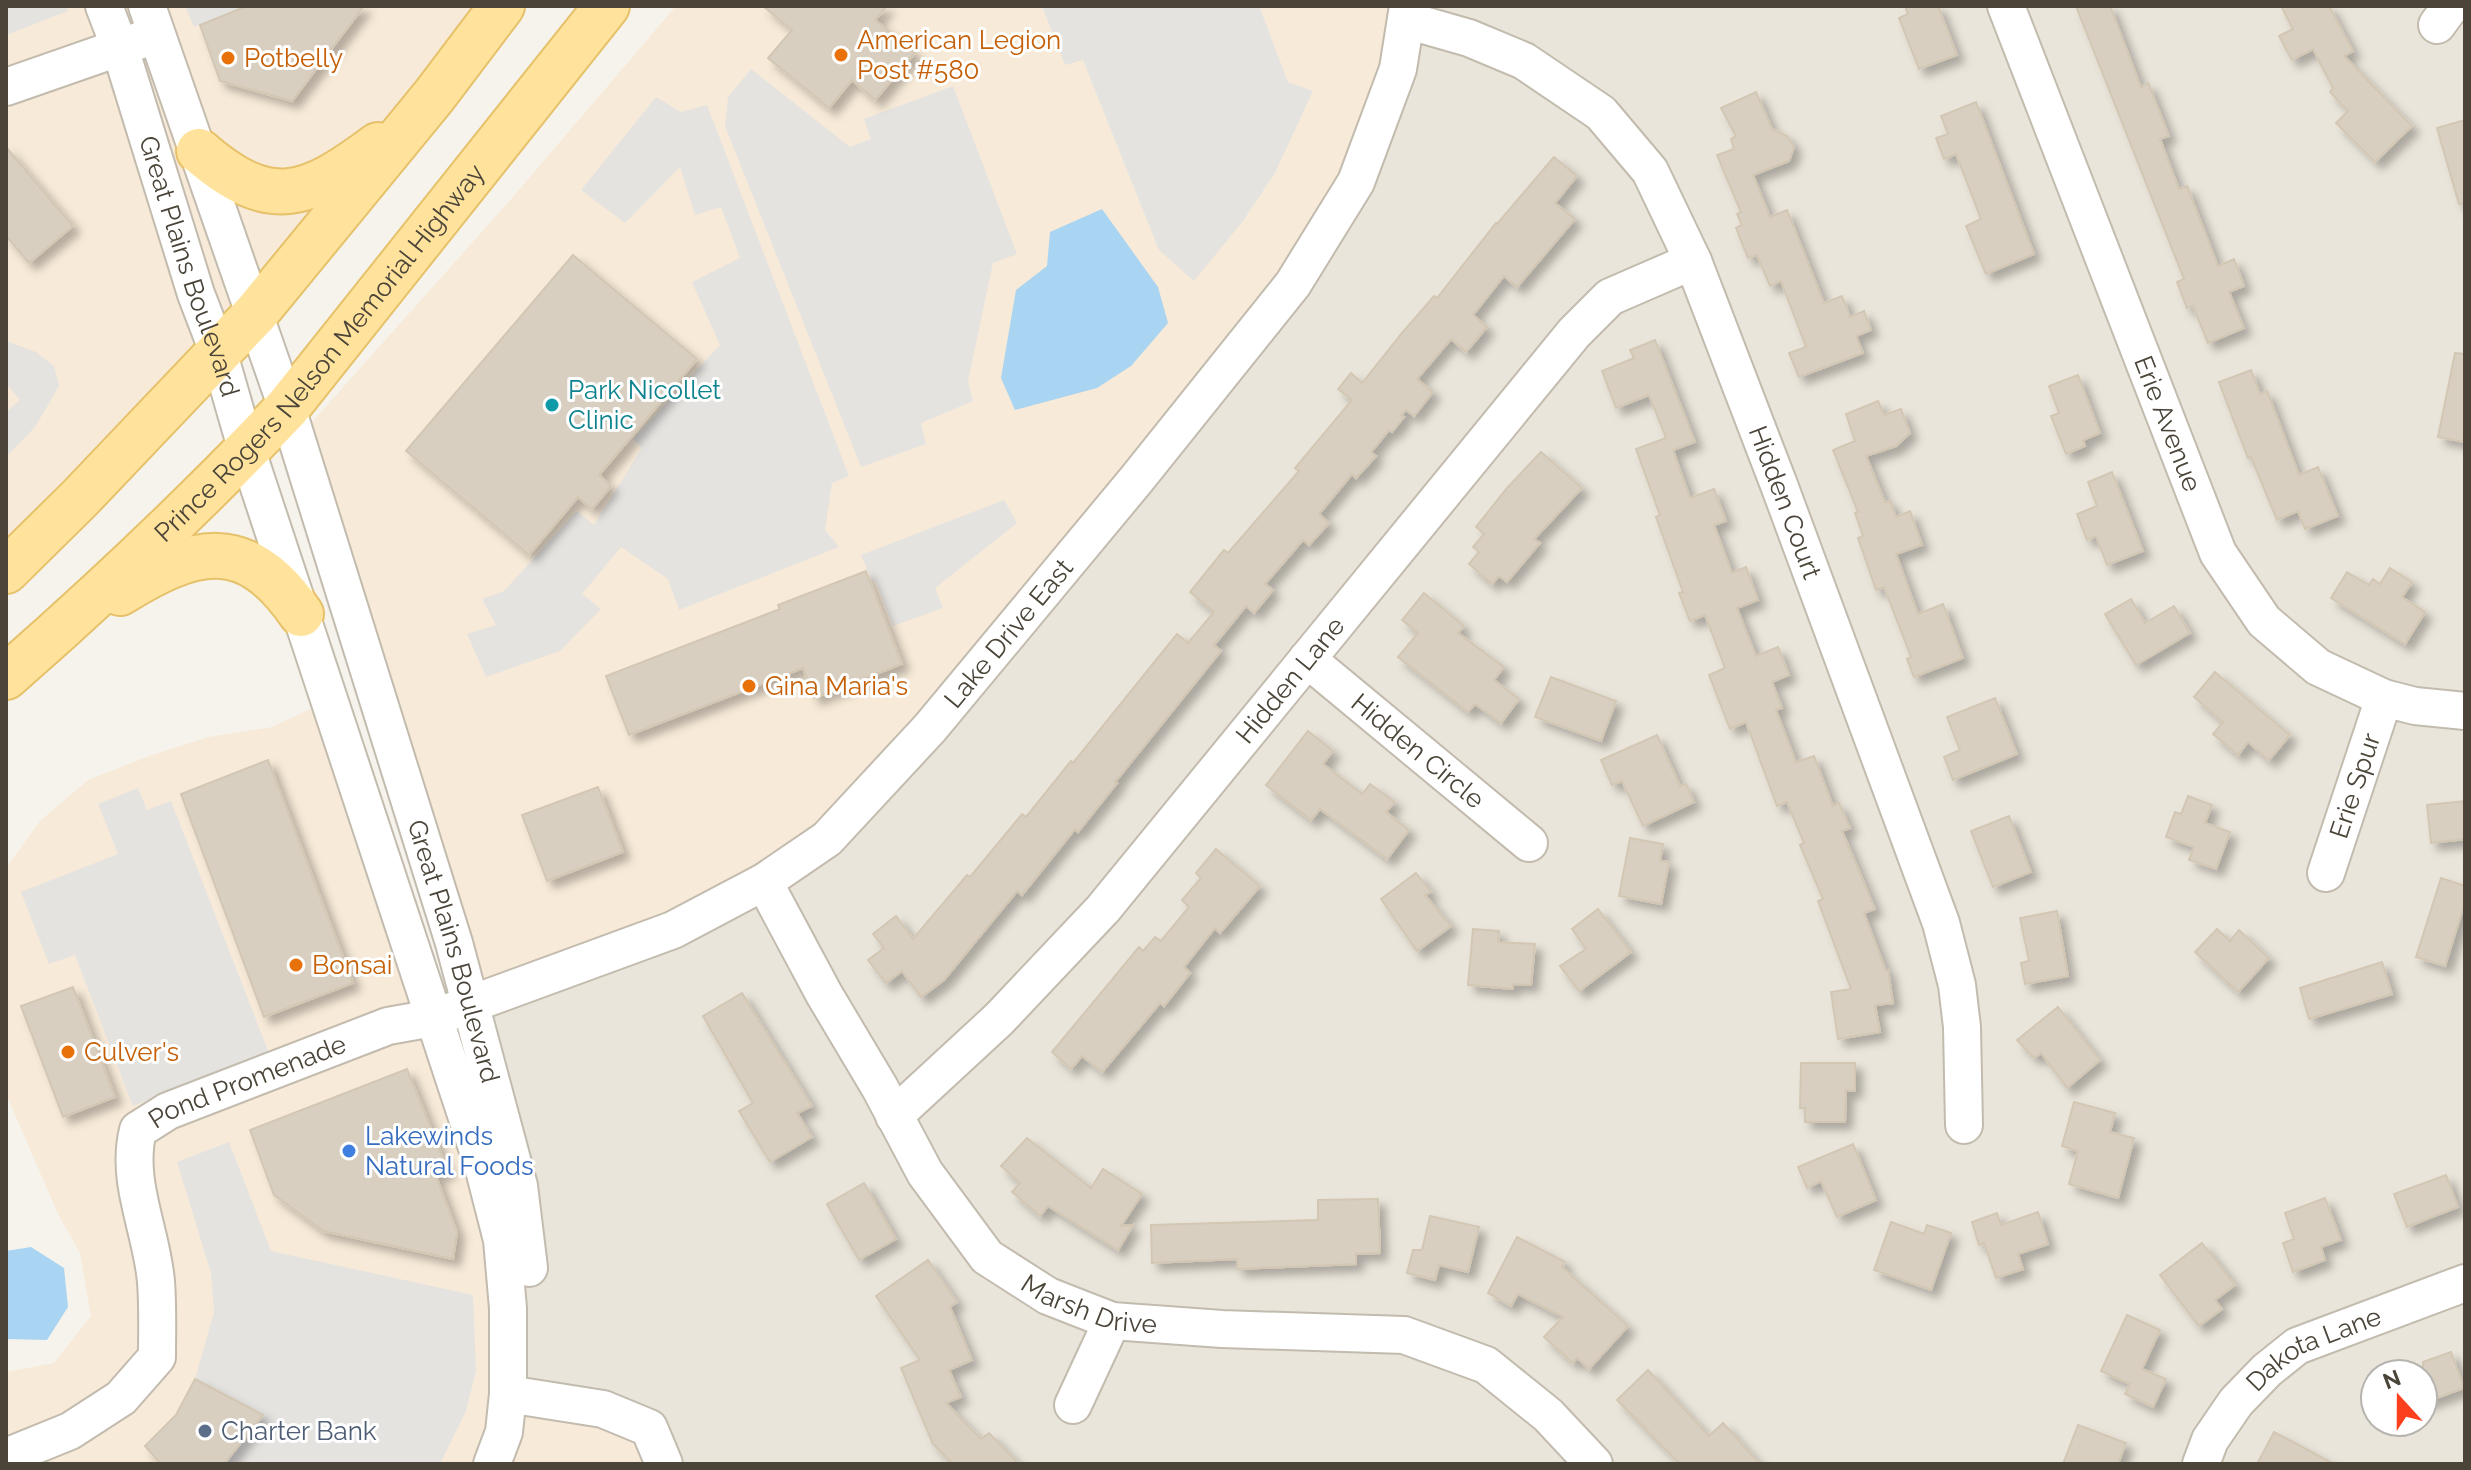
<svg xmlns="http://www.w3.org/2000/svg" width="2471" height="1470" font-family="Raleway,sans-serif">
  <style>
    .residential { fill: #eae5da; fill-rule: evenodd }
    .commercial { fill: #f7ead8 }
    .parking { fill: #e5e3e0 }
    .water { fill: #a9d4f2 }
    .building { fill: #d8cfc1; stroke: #d3c7b4; stroke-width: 2; filter: url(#shadow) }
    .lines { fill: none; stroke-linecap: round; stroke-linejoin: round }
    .minor-casing { stroke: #c2bbae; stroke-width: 40 }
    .major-casing { stroke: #e6c16a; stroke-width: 48 }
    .minor { stroke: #fff; stroke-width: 36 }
    .major { stroke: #ffe39c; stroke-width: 44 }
    .food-dot { fill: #e8710a; stroke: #fff; stroke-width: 3 }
    .culture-dot { fill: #0f9aa8; stroke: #fff; stroke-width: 3 }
    .shop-dot { fill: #3f7fe0; stroke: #fff; stroke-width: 3 }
    .service-dot { fill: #5c6f8a; stroke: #fff; stroke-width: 3 }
    .labels { text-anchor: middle; stroke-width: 6; stroke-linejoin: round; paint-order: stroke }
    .food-label { font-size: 26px; fill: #c56008; stroke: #fff; text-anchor: start }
    .street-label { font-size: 26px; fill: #4b4439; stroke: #fff }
    .culture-label { font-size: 26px; fill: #0d838f; stroke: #fff; text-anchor: start }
    .shop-label { font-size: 26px; fill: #366cbe; stroke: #fff; text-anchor: start }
    .service-label { font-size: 26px; fill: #4e5e75; stroke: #fff; text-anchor: start }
  </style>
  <defs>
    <filter id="shadow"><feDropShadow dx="7" dy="7" stdDeviation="4" flood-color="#0004"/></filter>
  </defs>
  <rect width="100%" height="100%" fill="#f6f3ec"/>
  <path class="residential" d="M1396 6H2465V1464H664L508 1394 527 1333 524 1231 471 1004ZM2375 1374H2423V1422H2375Z"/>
  <g class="commercial">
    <path d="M6 6H496L6 571Z"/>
    <path d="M676 6H1408L1360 172 839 826 737 896 471 1004 297 439 512 198Z"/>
    <path d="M329 700 494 1207 508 1394 603 1409 668 1464H6V1372L54 1363 91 1316 80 1253 58 1214 6 1094V868L40 821 88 780 152 755 209 737 272 727Z"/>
  </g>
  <g class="parking">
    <path d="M6 6H66L68 11 6 35Z"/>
    <path d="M185 6H247L194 27Z"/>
    <path d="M1042 6H1259L1288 82 1313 91 1275 173 1243 221 1194 281 1159 250 1083 60 1065 65Z"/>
    <path d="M751 69 850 147 871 139 864 119 953 86 1017 254 993 263 968 381 973 401 921 423 926 444 861 467 725 126 728 97Z"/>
    <path d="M656 97 681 112 707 105 849 476 832 483 825 530 839 547 679 610 668 579 621 547 582 594 601 609 560 651 486 677 467 634 496 625 482 599 504 591 577 511 594 525 642 448 633 439 720 345 692 282 740 258 721 207 695 215 680 167 625 223 581 190Z"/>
    <path d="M6 341 36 352 54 366 59 386 35 427 6 457V412L20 400 6 383Z"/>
    <path d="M1004 500 1017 523 935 588 943 608 893 626 876 582 872 581 861 555Z"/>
    <path d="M138 788 147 810 171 801 269 1053 133 1106 75 955 49 964 21 892 118 854 98 804Z"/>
    <path d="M229 1142 271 1251 473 1295 476 1371 466 1411 440 1464H224L263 1415 195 1379 214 1312 211 1273 177 1162Z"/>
  </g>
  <g class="water">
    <path d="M1102 209 1158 287 1168 323 1131 366 1097 388 1015 410 1001 378 1016 290 1047 266 1050 232Z"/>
    <path d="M31 1247 64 1268 68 1307 47 1340 6 1339V1251Z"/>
  </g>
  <g class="building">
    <path d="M247 6H364L292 101 220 81 200 25Z"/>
    <path d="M763 6H887L875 20 915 53 875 100 852 80 829 108 768 58 792 30Z"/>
    <path d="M1905 6H1938L1957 55 1919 69 1899 18 1908 14Z"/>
    <path d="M2076 6H2110L2141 87 2148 83 2169 136 2160 139 2179 189 2187 186 2218 266 2234 259 2244 286 2229 292 2244 328 2208 343 2193 306 2187 308 2177 282 2184 279Z"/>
    <path d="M2281 6H2329L2353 51 2344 56 2412 126 2375 162 2336 123 2348 111 2330 92 2333 88 2313 49 2292 60 2279 36 2293 29Z"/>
    <path d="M1756 92 1772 129 1787 136 1794 147 1789 161 1753 175 1770 217 1787 210 1824 303 1842 296 1850 317 1864 311 1871 330 1856 336 1863 353 1799 377 1789 353 1806 347 1781 281 1770 286 1757 255 1748 258 1736 228 1742 225 1737 214 1741 212 1717 155 1734 149 1731 139 1736 136 1721 108Z"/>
    <path d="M1976 102 2034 254 1986 274 1966 226 1981 219 1956 154 1944 159 1936 138 1948 134 1941 116Z"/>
    <path d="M2465 120V203L2459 204 2437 128Z"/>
    <path d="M6 147 73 226 29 263 6 236Z"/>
    <path d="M1554 157 1577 176 1555 203 1575 219 1517 287 1504 276 1473 315 1487 327 1466 352 1451 339 1417 379 1433 392 1414 416 1406 410 1401 415 1404 417 1392 432 1389 430 1371 452 1376 456 1356 478 1352 474 1319 514 1329 523 1309 545 1303 540 1265 584 1273 590 1254 613 1246 606 1214 645 1221 651 1115 782 1117 783 1078 832 1075 829 1022 895 1017 891 944 980 921 997 902 971 886 983 868 960 884 948 873 934 896 916 913 939 967 875 970 877 1022 814 1026 817 1071 761 1073 763 1177 634 1188 643 1214 612 1190 592 1224 550 1228 553 1299 471 1295 468 1352 400 1338 389 1351 373 1362 383 1402 333 1434 296 1437 298 1496 223 1497 224Z"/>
    <path d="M573 255 697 359 599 475 611 486 592 509 578 497 529 555 406 451Z"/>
    <path d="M1655 340 1695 442 1673 450 1690 498 1714 489 1726 521 1714 525 1732 573 1746 567 1758 600 1737 608 1756 656 1778 647 1789 675 1772 682 1782 708 1776 710 1796 762 1814 756 1833 806 1839 803 1850 828 1842 831 1875 909 1864 913 1886 971 1888 970 1893 1003 1875 1005 1880 1032 1838 1039 1831 992 1851 989 1818 901 1823 899 1800 845 1804 843 1787 802 1777 806 1746 722 1730 729 1709 675 1725 668 1705 615 1690 621 1679 593 1683 592 1656 517 1660 515 1636 449 1666 438 1649 395 1616 408 1602 371 1634 358 1630 350Z"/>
    <path d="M2455 353 2465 354V442L2438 437Z"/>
    <path d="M2251 370 2260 394 2267 391 2299 475 2318 467 2338 516 2305 529 2298 511 2277 520 2251 457 2248 458 2219 382Z"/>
    <path d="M2078 375 2100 433 2083 440 2085 446 2066 454 2051 416 2059 413 2049 386Z"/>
    <path d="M1878 401 1884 415 1901 409 1910 433 1896 446 1866 456 1885 502 1890 501 1896 517 1910 511 1922 545 1896 554 1918 614 1943 604 1963 658 1914 677 1907 659 1911 657 1884 587 1876 590 1858 538 1863 536 1855 513 1858 512 1833 450 1855 441 1846 414Z"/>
    <path d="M1541 452 1582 488 1534 539 1540 543 1507 582 1499 576 1492 584 1469 564 1479 552 1473 547 1484 534 1476 527 1507 488Z"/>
    <path d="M2112 472 2143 551 2107 565 2096 536 2087 540 2077 514 2097 506 2088 482Z"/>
    <path d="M2390 568 2412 582 2402 597 2425 612 2405 644 2331 598 2347 572 2369 585 2373 579 2380 584Z"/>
    <path d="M866 571 902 664 814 698 803 668 629 735 606 676 780 609 778 605Z"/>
    <path d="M1424 593 1464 626 1458 633 1504 667 1494 680 1519 699 1501 723 1475 704 1468 712 1398 657 1418 633 1402 620Z"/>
    <path d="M2131 599 2145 623 2174 606 2190 633 2136 665 2105 614Z"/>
    <path d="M2215 672 2290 735 2269 760 2248 742 2238 755 2213 734 2223 722 2194 697Z"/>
    <path d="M1551 677 1616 701 1601 741 1535 717Z"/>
    <path d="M1995 698 2017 754 1953 780 1944 757 1960 750 1947 717Z"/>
    <path d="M1308 731 1333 751 1323 764 1362 794 1370 784 1395 802 1386 812 1409 830 1387 859 1320 809 1311 820 1266 785Z"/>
    <path d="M1657 735 1680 786 1686 784 1694 802 1643 826 1622 781 1612 785 1601 760Z"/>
    <path d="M268 760 353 983 264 1017 181 794Z"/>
    <path d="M598 787 623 852 547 881 522 815Z"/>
    <path d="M2188 796 2212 805 2205 823 2230 832 2216 869 2189 860 2194 847 2166 837 2175 812 2181 814Z"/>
    <path d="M2465 801V839L2431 843 2427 805Z"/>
    <path d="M2009 816 2031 872 1993 887 1971 831Z"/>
    <path d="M1630 838 1663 844 1660 861 1669 862 1661 904 1619 896Z"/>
    <path d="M1216 849 1260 886 1220 933 1215 928 1184 967 1190 973 1164 1006 1160 1003 1102 1072 1082 1056 1071 1069 1052 1052 1139 947 1143 951 1155 937 1161 941 1189 907 1182 900 1201 878 1196 873Z"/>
    <path d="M1416 873 1431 892 1425 895 1451 926 1417 951 1381 899Z"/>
    <path d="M2441 878 2465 886V902L2445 966 2416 957Z"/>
    <path d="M1598 909 1631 952 1579 991 1560 966 1586 949 1572 929Z"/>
    <path d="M2057 911 2068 976 2025 984 2021 963 2029 961 2020 918Z"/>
    <path d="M1473 929 1499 931 1498 942 1535 944 1531 985 1513 984V989L1468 985Z"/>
    <path d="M2217 929 2230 941 2239 930 2269 958 2238 992 2195 952Z"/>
    <path d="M2382 962 2392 994 2309 1019 2300 988Z"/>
    <path d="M73 987 115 1097 63 1117 21 1006Z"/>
    <path d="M742 993 812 1106 797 1113 812 1137 770 1162 739 1111 753 1103 703 1016Z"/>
    <path d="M2058 1007 2100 1060 2067 1088 2041 1053 2034 1058 2017 1040Z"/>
    <path d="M1801 1063H1855V1091L1846 1090 1845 1122H1805V1108H1800Z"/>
    <path d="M407 1069 448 1171 436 1176 457 1232 453 1259 323 1231 274 1195 250 1130Z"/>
    <path d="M2074 1102 2115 1113 2110 1132 2134 1138 2118 1198 2069 1184 2078 1151 2062 1146Z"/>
    <path d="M1027 1138 1091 1188 1103 1169 1142 1194 1121 1226 1133 1225 1118 1250 1048 1206 1040 1216 1012 1192 1020 1183 1001 1166Z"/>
    <path d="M1853 1144 1876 1200 1837 1217 1821 1181 1807 1188 1798 1167Z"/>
    <path d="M2446 1175 2458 1207 2407 1227 2394 1194Z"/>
    <path d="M864 1183 896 1239 859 1260 827 1204Z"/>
    <path d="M2325 1198 2341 1240 2321 1247 2325 1260 2293 1272 2283 1243 2294 1239 2285 1213Z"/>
    <path d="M1378 1199 1380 1253 1356 1254V1264L1237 1269V1259L1152 1263 1151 1225 1318 1220V1200Z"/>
    <path d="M2038 1212 2048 1244 2018 1254 2023 1269 1996 1278 1984 1243 1979 1245 1972 1222 1997 1213 2001 1225Z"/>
    <path d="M1430 1216 1479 1227 1468 1272 1439 1265 1435 1280 1407 1273 1413 1250H1422Z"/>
    <path d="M1891 1222 1924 1234 1927 1225 1951 1233 1931 1290 1874 1270Z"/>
    <path d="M1517 1237 1565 1262 1562 1267 1628 1326 1589 1369 1577 1358 1573 1363 1544 1337 1563 1317 1518 1294 1511 1306 1488 1293Z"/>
    <path d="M2202 1243 2235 1285 2215 1300 2222 1309 2199 1326 2160 1275Z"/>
    <path d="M928 1260 957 1302 950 1307 972 1360 949 1370 961 1397 946 1403 981 1439 989 1433 1019 1464H953L933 1444 901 1368 920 1360 876 1296Z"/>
    <path d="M2127 1315 2160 1330 2142 1369 2166 1379 2153 1407 2125 1394 2130 1384 2101 1371Z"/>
    <path d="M2451 1352 2464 1388 2423 1403V1362Z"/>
    <path d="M1648 1370 1709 1436 1723 1423 1760 1464H1680L1617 1400Z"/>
    <path d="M195 1379 263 1415 224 1464H161L145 1446 176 1415Z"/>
    <path d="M2078 1425 2126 1443 2118 1464H2063Z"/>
    <path d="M2274 1432 2334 1464H2257Z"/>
  </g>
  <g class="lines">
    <defs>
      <g id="minor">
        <path id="s1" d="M104 6 120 48 196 294 219 354 247 451 483 1166 502 1240 508 1308V1394L504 1432 492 1464"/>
        <path id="s2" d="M147 6 287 408 454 943 519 1186 529 1268"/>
        <path id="s3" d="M2006 6 2218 553 2264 621 2318 667 2384 698 2415 706 2465 711"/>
        <path id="s4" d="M1406 20 1469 38 1524 61 1601 113 1650 171 1693 261 1779 485 1941 923 1957 985 1962 1027 1964 1125"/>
        <path d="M2437 25 2451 6"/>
        <path d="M6 87 141 40"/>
        <path id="s5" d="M1307 659 1529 843"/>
        <path id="s6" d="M2326 873 2384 698"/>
        <path id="s7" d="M764 882 824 994 880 1088 925 1173 987 1257 1048 1296 1112 1321 1222 1329 1404 1335 1486 1365 1548 1415 1594 1464"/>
        <path id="s8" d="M894 1116 999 1019 1103 909 1574 333 1610 297 1693 261"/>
        <path d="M508 1394 603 1409 649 1428 664 1464"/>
        <path d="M1073 1405 1112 1321"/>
        <path id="s9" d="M6 1457 70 1431 121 1398 157 1357C157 1332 158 1307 156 1282 152 1231 125 1182 138 1130L168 1111 388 1026 433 1018 673 930 764 882 827 839 930 728 1136 480 1293 284 1356 182 1398 69 1408 6"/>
        <path id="s10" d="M2201 1464 2210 1440 2236 1402 2267 1370 2297 1346 2465 1283"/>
      </g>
      <g id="major">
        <path d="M199 151C270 213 307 198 378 145"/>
        <path d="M6 571 80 498 256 313 434 96 502 6"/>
        <path d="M120 593C194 547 246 533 301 614"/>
        <path id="s11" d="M6 677C103 592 198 502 287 408L607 6"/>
      </g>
    </defs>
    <use href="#minor" class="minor-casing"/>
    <use href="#major" class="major-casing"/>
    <use href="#minor" class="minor"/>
    <use href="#major" class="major"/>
  </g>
  <g class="food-dot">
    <circle cx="841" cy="55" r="8"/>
    <circle cx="228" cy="58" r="8"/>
    <circle cx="749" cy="686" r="8"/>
    <circle cx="296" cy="965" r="8"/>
    <circle cx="68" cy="1052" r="8"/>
  </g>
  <circle class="culture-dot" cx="552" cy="405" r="8"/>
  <circle class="shop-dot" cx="349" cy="1151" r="8"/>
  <circle class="service-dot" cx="205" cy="1431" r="8"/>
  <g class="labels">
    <g class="food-label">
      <text x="857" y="49">American Legion<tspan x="857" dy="30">Post #580</tspan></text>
      <text x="244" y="67">Potbelly</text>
      <text x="765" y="695">Gina Maria's</text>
      <text x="312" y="974">Bonsai</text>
      <text x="84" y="1061">Culver's</text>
    </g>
    <g class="street-label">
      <text dy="9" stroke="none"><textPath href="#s1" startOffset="274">Great Plains Boulevard</textPath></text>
      <text dy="9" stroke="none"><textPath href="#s11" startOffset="452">Prince Rogers Nelson Memorial Highway</textPath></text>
      <text dy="9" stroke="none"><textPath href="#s3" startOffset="448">Erie Avenue</textPath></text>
      <text dy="9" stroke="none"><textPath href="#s4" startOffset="652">Hidden Court</textPath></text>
      <text dy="9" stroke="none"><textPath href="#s9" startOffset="1440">Lake Drive East</textPath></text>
      <text dy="9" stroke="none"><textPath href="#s8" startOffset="590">Hidden Lane</textPath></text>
      <text dy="9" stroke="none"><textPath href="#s5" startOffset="144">Hidden Circle</textPath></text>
      <text dy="9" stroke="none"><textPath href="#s6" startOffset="92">Erie Spur</textPath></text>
      <text dy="9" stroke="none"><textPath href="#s2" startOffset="994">Great Plains Boulevard</textPath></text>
      <text dy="9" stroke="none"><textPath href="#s9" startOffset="534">Pond Promenade</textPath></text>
      <text dy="9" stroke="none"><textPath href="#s7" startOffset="552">Marsh Drive</textPath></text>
      <text dy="9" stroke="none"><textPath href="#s10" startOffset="168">Dakota Lane</textPath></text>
    </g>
    <g class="culture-label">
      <text x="568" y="399">Park Nicollet<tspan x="568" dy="30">Clinic</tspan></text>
    </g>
    <g class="shop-label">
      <text x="365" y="1145">Lakewinds<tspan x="365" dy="30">Natural Foods</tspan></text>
    </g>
    <g class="service-label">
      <text x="221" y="1440">Charter Bank</text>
    </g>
  </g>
  <rect width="2471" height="1470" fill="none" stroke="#4b4439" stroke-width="16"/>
  <g transform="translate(2399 1398) rotate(339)"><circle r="38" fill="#ffffff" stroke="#b7b4b0" stroke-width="2"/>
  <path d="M0-6L14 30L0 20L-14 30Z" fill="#fc3f1d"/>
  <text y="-12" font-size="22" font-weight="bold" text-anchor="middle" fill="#4b4439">N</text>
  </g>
</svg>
